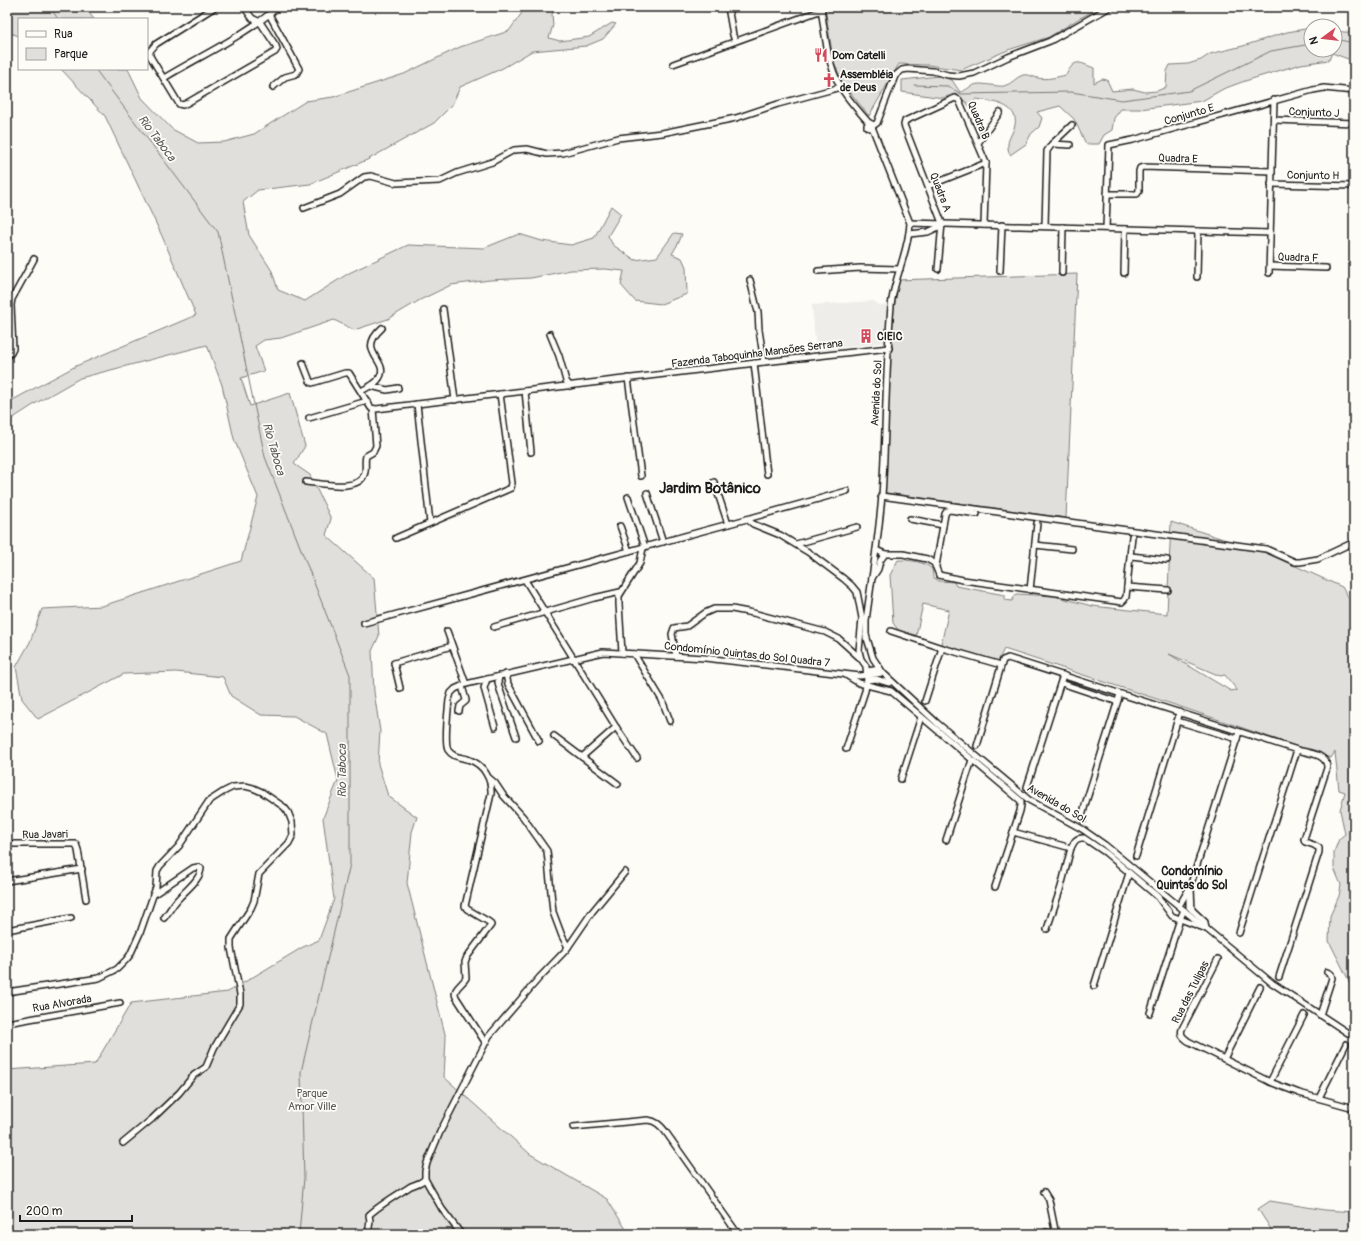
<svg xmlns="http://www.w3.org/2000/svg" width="1361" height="1241" font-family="Pangolin,sans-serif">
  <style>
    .built { fill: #eeede9 }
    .green { fill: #e0dfdb; stroke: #7e7e7c; fill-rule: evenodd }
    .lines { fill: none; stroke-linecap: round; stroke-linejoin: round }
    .stream { stroke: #797876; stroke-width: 1 }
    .minor-casing { stroke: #1c1c1c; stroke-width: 8 }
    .minor { stroke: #fdfcf7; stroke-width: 5 }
    .labels { text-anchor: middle; stroke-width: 3.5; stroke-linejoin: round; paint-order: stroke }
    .poi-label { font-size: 11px; font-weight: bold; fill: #1c1c1c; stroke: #fdfcf7; text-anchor: start }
    .street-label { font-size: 11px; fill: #1c1c1c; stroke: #fdfcf7 }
    .park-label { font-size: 11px; fill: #575655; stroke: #fdfcf7 }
    .water-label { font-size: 12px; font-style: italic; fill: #5a5a58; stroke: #fdfcf7 }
    .neighbourhood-label { font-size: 12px; font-weight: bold; fill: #1c1c1c; stroke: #fdfcf7 }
    .district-label { font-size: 15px; font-weight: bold; fill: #1c1c1c; stroke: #fdfcf7 }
  </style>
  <rect width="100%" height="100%" fill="#fdfcf7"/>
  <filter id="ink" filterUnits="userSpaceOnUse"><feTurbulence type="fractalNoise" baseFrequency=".025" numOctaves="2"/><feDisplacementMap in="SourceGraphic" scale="8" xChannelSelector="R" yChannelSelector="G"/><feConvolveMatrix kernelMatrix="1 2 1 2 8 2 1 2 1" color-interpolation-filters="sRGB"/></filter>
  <g filter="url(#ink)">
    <path class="built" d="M874 301 879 305H886L887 307 885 342 818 351 815 341 812 305Z"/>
    <g class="green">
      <path d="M7 7H84L94 19H19V36L7 32Z"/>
      <path d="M526 7H556L552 14 553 25 549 38 560 41 589 37 612 23 616 24 603 39 586 46 532 51 503 68 460 87 452 105 434 123 367 160 310 184 258 190 243 202 249 235 272 271 278 290 305 301 349 273 408 245 484 248 519 234 542 241 571 245 594 238 611 206 621 214 608 236 613 245 635 260 657 257 674 233 682 234 679 242 672 254 682 258 686 267 687 294 661 304 635 301 621 285 624 271 605 269 571 270 531 278 490 280 451 285 420 300 388 319 354 330 334 320 281 338 264 340 255 346 264 371 241 378 250 406 290 393 305 446 294 464 310 475 331 519 326 535 374 578 379 636 372 651 374 692 380 731 378 764 388 796 417 817 412 832 407 883 446 1038 444 1077 530 1154 607 1199 629 1234H7V1070L95 1064 131 1003 228 992 303 947 319 940 334 899 323 818 338 780 327 734 294 716 261 715 231 696 223 677 176 672 124 674 38 719 22 699 16 667 30 642 42 609 102 606 241 561 258 497 234 439 222 385 207 345 80 378 38 402 7 422V403L76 366 196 315 162 236 105 116 61 69H128L142 98 172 129 198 143 224 142 254 134 306 101 333 97 404 74 460 47 509 31Z"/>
      <path d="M825 7H1101L1080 18 1049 37 1008 50 961 70 928 65 899 64 869 116 842 82 833 59Z"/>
      <path d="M1311 28V50H1335V31L1354 33V62L1348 59 1332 53 1329 60 1301 64 1245 81 1223 89 1202 101 1140 109H1121L1114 118 1112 130 1104 135 1099 144H1086L1074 119 1060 106 1037 112 1042 118 1039 127 1031 134 1026 144 1010 155C1004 141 1012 137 1015 125 1019 104 990 101 976 99L971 108 965 101 954 94 943 98 902 92V80L939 76 952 80 960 92C968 90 971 84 980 84 987 84 1000 87 1004 86 1012 84 1016 77 1023 75 1029 74 1033 77 1038 78 1047 80 1057 77 1066 75 1075 58 1078 62 1094 68V83L1102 79 1107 80 1112 91 1133 89 1145 92 1157 91 1166 87 1167 71 1170 65 1188 64 1201 60 1210 54 1243 46 1287 32Z"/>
      <path d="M1077 274 1066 518 880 492 896 280Z"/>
      <path d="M1171 522 1269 554 1342 587 1354 607V991L1329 941 1330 916 1339 896 1341 885 1334 868V852L1339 839 1345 834 1340 810 1345 792 1339 790 1335 752 1331 758 1184 708 1004 649 998 661 941 644 949 610 923 604 916 636 899 631 893 623 890 575 898 560C909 560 924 561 932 569L933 577 939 581 954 582 956 586 1005 595V600L1012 601 1016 594 1054 596 1092 606 1167 614ZM1169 654 1220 676 1225 675 1237 690 1231 691Z"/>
      <path d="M1270 1201 1325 1210 1354 1212V1234H1274L1258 1209Z"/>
    </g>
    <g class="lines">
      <g class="stream">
        <path d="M50 7 58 19"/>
        <path d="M1335 39 1354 43"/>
        <path d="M95 69 218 232 265 457 350 675V864L301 1072 304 1178 299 1234"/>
        <path d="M914 85 948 86 961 94 1071 92 1122 100 1189 91 1271 51 1311 44"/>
      </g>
      <defs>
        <g id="minor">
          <path d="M215 7 156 44 150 51V56L179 104 183 105 187 103 275 52 277 49 276 46 260 22 252 18 244 7"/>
          <path d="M728 7 733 35 735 41"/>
          <path d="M821 8C825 34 827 63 840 86 848 100 859 111 869 123"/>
          <path d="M269 14 299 69 296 74 285 77 273 87"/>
          <path d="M673 64 822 10"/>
          <path d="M164 78C202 55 244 36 278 7"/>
          <path d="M1274 120 1354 123"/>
          <path d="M872 126V124L870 123 867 125V127L870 128 877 123 895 76 902 70 908 69 933 71 948 75 959 76 974 73 1008 57 1050 41 1110 7"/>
          <path d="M978 143 1000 112"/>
          <path d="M1052 144 1070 145"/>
          <path d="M1271 184 1354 186"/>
          <path d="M928 186 986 163"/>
          <path d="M1107 194H1137L1139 191V171L1140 168 1143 167 1272 171"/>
          <path d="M304 208 340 194 364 177 371 176 396 183 440 181 457 173 492 162 514 150 527 149 547 154 563 153 618 138 662 133 736 118 778 104 841 87"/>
          <path d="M910 223 1270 233"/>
          <path d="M1045 226 1047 151 1052 144 1072 125"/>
          <path d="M1106 228 1109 145 1133 140 1313 90 1324 88 1354 91"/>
          <path d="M909 234 928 232 943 225"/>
          <path d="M1270 266 1326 268"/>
          <path d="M938 269 942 223 904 125 905 121 955 98 959 100 986 163 984 225"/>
          <path d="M818 271 860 268 900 269"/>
          <path d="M1000 271 1002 225"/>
          <path d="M1062 273 1063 227"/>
          <path d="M1124 273 1125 229"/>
          <path d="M1269 273 1274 100"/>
          <path d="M1197 277 1198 231"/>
          <path d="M750 280 758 312 759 330 764 362"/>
          <path d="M443 309 455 400"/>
          <path d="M550 334 559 356 566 381 570 386"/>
          <path d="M7 356 11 353 13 349 11 305 12 299 34 259"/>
          <path d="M303 363 310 381 312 383 345 373H349L371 408 376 409 764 362 889 348"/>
          <path d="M754 363 767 474"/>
          <path d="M628 378 641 476"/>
          <path d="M371 386 387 390 398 388"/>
          <path d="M361 391C366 388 372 386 377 381 395 361 353 354 382 328"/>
          <path d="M525 391 531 452"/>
          <path d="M417 404 430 523"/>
          <path d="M309 418 367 401"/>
          <path d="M306 482C320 483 358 492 364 475 367 469 364 462 366 456L373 452 376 446 373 409"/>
          <path d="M714 482 728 524"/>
          <path d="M647 493 663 542"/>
          <path d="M881 496 1251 547 1266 549 1295 562H1300L1318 559 1354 542"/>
          <path d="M628 497 645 547"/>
          <path d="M747 519 753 524 780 535 808 552 844 579 852 586 857 592 862 618 859 651 861 659 866 666 867 680 865 691 846 749"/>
          <path d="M910 519 943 525"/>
          <path d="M620 526 629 551"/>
          <path d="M396 538 511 488 512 483 500 394"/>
          <path d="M796 544 857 527"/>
          <path d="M1035 545 1072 549"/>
          <path d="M876 550 885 554H903L927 559 934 563 939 575 963 580 1122 602 1124 600 1126 597 1132 536"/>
          <path d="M1131 556 1167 560"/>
          <path d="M936 566 945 514 947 511 950 510 977 514"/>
          <path d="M872 578 878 569 880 561 885 554"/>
          <path d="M525 580 616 727 637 758"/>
          <path d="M1127 587 1168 590"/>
          <path d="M1030 590 1037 523"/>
          <path d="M364 623 747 519 847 491"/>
          <path d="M494 627 594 598 620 592"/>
          <path d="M447 631 466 684"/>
          <path d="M891 631 942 648 1001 665"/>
          <path d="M866 635 873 658 883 673 937 723 1029 800 1082 829 1105 845 1272 983 1354 1037"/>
          <path d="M866 638V621C872 574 881 526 883 479 886 421 886 363 891 306 894 277 909 251 910 223L872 127"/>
          <path d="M622 653 619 604V596L640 563 643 548"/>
          <path d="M634 654 662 700 670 721"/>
          <path d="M676 656 672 634 674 628 687 626 705 613 714 609H732L753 613 825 632 839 639 860 658"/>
          <path d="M867 671 880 669"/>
          <path d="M506 674 508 684 539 741"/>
          <path d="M846 675 859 683 891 691 1021 801V805L1020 811 995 887"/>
          <path d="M499 676 498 682 499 687 516 737"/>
          <path d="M487 679 484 688 495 727"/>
          <path d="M867 680 876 679 889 683"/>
          <path d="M1064 684 1115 701"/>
          <path d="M400 688 394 663 452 646"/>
          <path d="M925 701 942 648"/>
          <path d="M459 711 460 706 466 701V700L462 686"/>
          <path d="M1177 721 1237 739"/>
          <path d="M554 736 618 784"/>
          <path d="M977 746 1003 660 1008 658 1297 750C1308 753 1328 754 1327 768L1304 839 1305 842 1314 845 1319 848V852L1279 977"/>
          <path d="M582 757 616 727"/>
          <path d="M489 778 495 783 503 795 523 817 547 851 553 912 562 936 568 947"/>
          <path d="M901 779 921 717"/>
          <path d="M1027 787 1063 675"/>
          <path d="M1083 820 1082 817 1085 805 1120 694"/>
          <path d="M1013 832 1071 848C1074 842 1076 837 1084 838L1106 853 1158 897 1172 916 1204 928"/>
          <path d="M946 840 972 760"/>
          <path d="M7 844H76L78 850 86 899"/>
          <path d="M1136 856 1180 712"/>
          <path d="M7 881 82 869"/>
          <path d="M1191 889 1192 910"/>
          <path d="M1189 892V907L1205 922 1206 929"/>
          <path d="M153 895 193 868 198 867 201 868C201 879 186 890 179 898 173 904 169 912 164 918"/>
          <path d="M1179 906 1190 887 1239 732"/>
          <path d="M1047 929 1061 887 1071 848"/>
          <path d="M7 930 71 918"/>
          <path d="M1239 933 1297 750"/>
          <path d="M1218 959 1182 1029C1180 1035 1183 1037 1188 1041L1270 1082 1299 1093 1354 1108"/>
          <path d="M1094 986 1129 873"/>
          <path d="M7 992 99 978 117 969 126 960 130 955 140 933 156 887 157 871 160 866 179 846 209 801 223 792 233 787 245 786 253 788 262 792 284 807 288 812 292 822 293 835 289 843 259 874 254 901 251 908 231 939V948L240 994V1004L214 1048 206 1067 194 1075 179 1093 152 1119 123 1143"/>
          <path d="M1150 1013 1180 919 1184 910"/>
          <path d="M1320 1015 1332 978 1331 974 1327 972"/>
          <path d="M7 1023 120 1003"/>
          <path d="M485 1042 456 997C452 989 462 985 466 978L465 962 467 957 491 925 489 922 467 909 465 906 491 794C492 780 484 765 470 760 462 757 453 758 448 750 444 741 448 711 449 700L451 693 455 689 466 684 603 652 705 658 860 676 883 673"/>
          <path d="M1224 1059 1260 987"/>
          <path d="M1270 1082 1304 1015"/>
          <path d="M1319 1098 1346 1044"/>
          <path d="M573 1127 648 1120C656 1121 660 1125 665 1131L738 1234"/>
          <path d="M368 1234 370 1221 369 1215C381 1204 397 1195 411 1186 416 1184 421 1183 425 1179"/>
          <path d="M461 1234 442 1209 425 1179V1171L427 1163 440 1132 489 1036 540 977 566 950 592 912 625 872"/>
          <path d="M1043 1234 1046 1232 1053 1234 1055 1230 1049 1200 1044 1192"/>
        </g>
      </defs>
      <use href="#minor" class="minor-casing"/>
      <use href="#minor" class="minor"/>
    </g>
  </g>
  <defs>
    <symbol id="restaurant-bare" viewBox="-9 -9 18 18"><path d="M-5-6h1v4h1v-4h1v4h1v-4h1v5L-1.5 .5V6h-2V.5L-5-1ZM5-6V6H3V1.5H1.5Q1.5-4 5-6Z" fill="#d1495b" stroke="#fdfcf7" stroke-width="2.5" paint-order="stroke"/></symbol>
    <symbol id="church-bare" viewBox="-9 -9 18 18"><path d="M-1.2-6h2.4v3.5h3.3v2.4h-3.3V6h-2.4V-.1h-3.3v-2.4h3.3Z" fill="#d1495b" stroke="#fdfcf7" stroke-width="2.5" paint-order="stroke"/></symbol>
    <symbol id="building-bare" viewBox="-9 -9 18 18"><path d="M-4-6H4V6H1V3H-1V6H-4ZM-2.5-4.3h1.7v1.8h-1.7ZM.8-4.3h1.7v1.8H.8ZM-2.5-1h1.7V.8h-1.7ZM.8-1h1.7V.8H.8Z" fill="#d1495b" stroke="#fdfcf7" stroke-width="2.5" paint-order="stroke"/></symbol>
  </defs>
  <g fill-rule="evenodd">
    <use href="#restaurant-bare" x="811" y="45" width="20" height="20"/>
    <use href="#church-bare" x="819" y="70" width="20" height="20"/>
    <use href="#building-bare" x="856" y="326" width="20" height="20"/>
  </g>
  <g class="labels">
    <g class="poi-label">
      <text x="832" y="59">Dom Catelli</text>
      <text x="840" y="78">Assembléia<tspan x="840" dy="13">de Deus</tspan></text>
      <text x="877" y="340">CIEIC</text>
    </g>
    <g class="street-label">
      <text transform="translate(1314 112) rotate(2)" y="4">Conjunto J</text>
      <text transform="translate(1189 114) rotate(-16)" y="4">Conjunto E</text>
      <text transform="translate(979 120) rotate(67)" y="4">Quadra B</text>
      <text transform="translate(1178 158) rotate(2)" y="4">Quadra E</text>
      <text transform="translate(1313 175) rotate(1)" y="4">Conjunto H</text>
      <text transform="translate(941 192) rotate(69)" y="4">Quadra A</text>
      <text transform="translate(1298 257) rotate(2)" y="4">Quadra F</text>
      <text transform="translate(757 353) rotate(-7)" y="4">Fazenda Taboquinha Mansões Serrana</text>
      <text transform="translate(876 393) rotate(-87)" y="4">Avenida do Sol</text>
      <text transform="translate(747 654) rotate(6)" y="4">Condomínio Quintas do Sol Quadra 7</text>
      <text transform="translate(1057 803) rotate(30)" y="4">Avenida do Sol</text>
      <text transform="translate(45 834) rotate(-1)" y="4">Rua Javari</text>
      <text transform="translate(1190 992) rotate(-63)" y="4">Rua das Tulipas</text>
      <text transform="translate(62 1003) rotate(-10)" y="4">Rua Alvorada</text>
    </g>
    <g class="park-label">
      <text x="312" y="1097">Parque<tspan x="312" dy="13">Amor Ville</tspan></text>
    </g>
    <g class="water-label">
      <text transform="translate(157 138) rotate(53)" y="4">Rio Taboca</text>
      <text transform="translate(274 449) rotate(74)" y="4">Rio Taboca</text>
      <text transform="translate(342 771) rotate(-90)" y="4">Rio Taboca</text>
    </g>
    <g class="neighbourhood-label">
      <text x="1192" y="875">Condomínio<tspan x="1192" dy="14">Quintas do Sol</tspan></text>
    </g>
    <g class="district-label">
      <text x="710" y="493">Jardim Botânico</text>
    </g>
  </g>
  <rect width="1361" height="1241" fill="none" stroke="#fdfcf7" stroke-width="24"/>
  <rect x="12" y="12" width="1337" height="1217" fill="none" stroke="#1c1c1c" stroke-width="1.5" filter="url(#ink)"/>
  <rect x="18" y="18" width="130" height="52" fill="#fdfcf7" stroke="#a3a29f"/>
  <rect x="26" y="31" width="20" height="6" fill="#fdfcf7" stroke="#a3a29f"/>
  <text x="54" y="38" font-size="12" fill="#1c1c1c">Rua</text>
  <rect x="26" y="48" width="20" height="12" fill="#e0dfdb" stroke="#a3a29f"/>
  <text x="54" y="58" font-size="12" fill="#1c1c1c">Parque</text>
  <g transform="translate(1323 38) rotate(255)"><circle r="19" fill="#fdfcf7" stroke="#a3a29f"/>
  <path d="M0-3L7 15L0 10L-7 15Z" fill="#d1495b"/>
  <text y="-6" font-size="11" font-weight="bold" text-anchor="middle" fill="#1c1c1c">N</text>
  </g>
  <path d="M20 1215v6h112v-6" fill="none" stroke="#1c1c1c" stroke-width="2"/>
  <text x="26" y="1215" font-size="12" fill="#1c1c1c" stroke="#fdfcf7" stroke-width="3" paint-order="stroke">200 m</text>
</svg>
